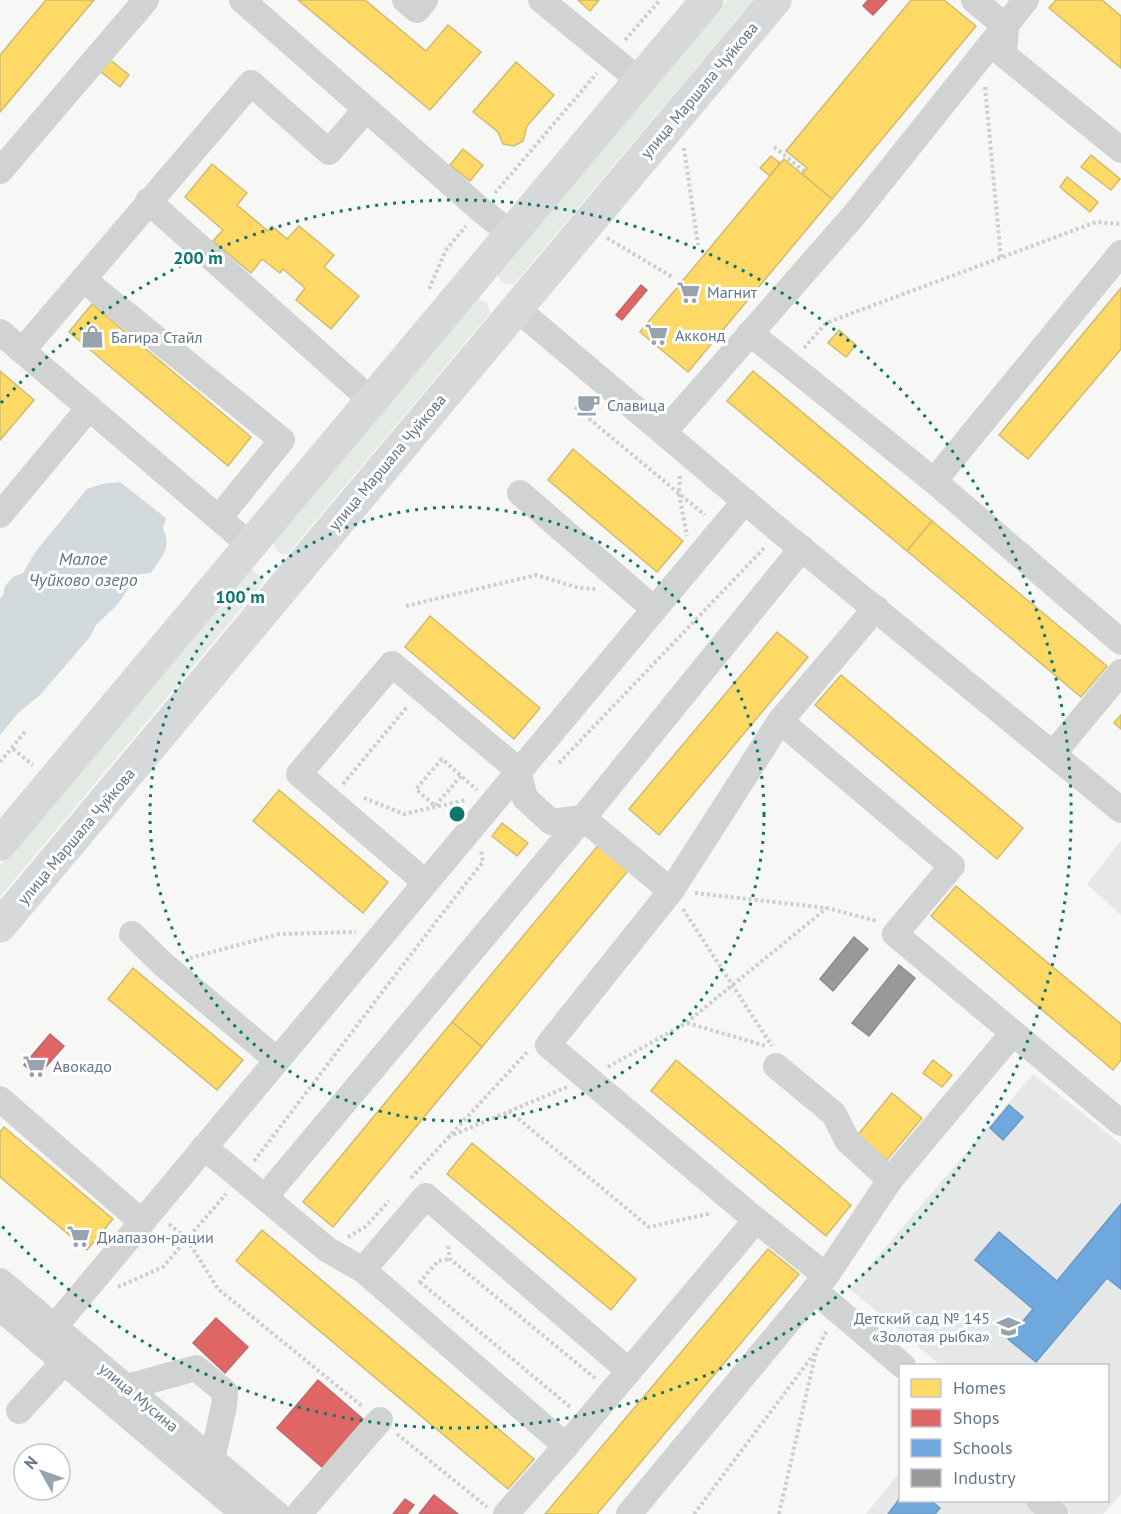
<svg xmlns="http://www.w3.org/2000/svg" width="1121" height="1514" font-family="'PT Sans',sans-serif">
  <style>
    .built { fill: #e6e7e7 }
    .green { fill: #e6eae4 }
    .water { fill: #d1d9dd }
    .homes { fill: #ffd966; stroke: #d0bb70; stroke-width: 1.5 }
    .shops { fill: #e06666; stroke: #bb6b70; stroke-width: 1.5 }
    .schools { fill: #6fa8dc; stroke: #6c99c3; stroke-width: 1.5 }
    .industry { fill: #999; stroke: #898e94; stroke-width: 1.5 }
    .lines { fill: none; stroke-linecap: round; stroke-linejoin: round }
    .path { stroke: #cccecf; stroke-width: 4; stroke-dasharray: 3 3; stroke-linecap: butt }
    .minor { stroke: #d1d2d2; stroke-width: 26 }
    .major { stroke: #d6d8da; stroke-width: 33 }
    .ring { fill: none; stroke: #0f766e; stroke-width: 3; stroke-dasharray: 3 6 }
    .labels { text-anchor: middle; stroke-width: 6; stroke-linejoin: round; paint-order: stroke }
    .street-label { font-size: 16px; fill: #647689; stroke: #fff }
    .poi-label { font-size: 16px; fill: #647689; stroke: #fff; text-anchor: start }
    .water-label { font-size: 18px; font-style: italic; fill: #5f7884; stroke: #fff }
    .centre { fill: #0f766e; stroke: #fff; stroke-width: 3 }
    .ring-label { font-size: 18px; text-anchor: middle; font-weight: bold; fill: #0f766e; stroke: #fff; stroke-width: 6; stroke-linejoin: round; paint-order: stroke }
  </style>
  <rect width="100%" height="100%" fill="#f7f7f6"/>
  <g class="built">
    <path d="M1121 841V915L1087 884Z"/>
    <path d="M1033 1074 1121 1144V1494L1103 1514H1070L1054 1501 1108 1500V1366L940 1365 850 1289Z"/>
    <path d="M900 1472V1500L1034 1501 1043 1514H866Z"/>
  </g>
  <g class="green">
    <path d="M727 0H753L514 284C503 286 497 281 498 269Z"/>
    <path d="M478 299 486 302 489 308V314L288 554H282L277 552 273 540Z"/>
    <path d="M252 569 263 579 262 584 0 897V865L246 571Z"/>
  </g>
  <path class="water" d="M120 482 166 518 163 528C172 548 162 556 151 573L139 574 117 605 96 625 89 638 41 694 18 713 0 735V599L3 595 5 586 13 577 23 573 36 551 87 489 102 484Z"/>
  <g class="homes">
    <path d="M46 0H94L0 112V55Z"/>
    <path d="M298 0H365L426 51 448 25 481 52 430 110Z"/>
    <path d="M578 0H599L590 11Z"/>
    <path d="M911 0H944L976 26 832 199 802 174 807 168 786 151Z"/>
    <path d="M1056 0H1102L1121 16V68L1049 8Z"/>
    <path d="M109 59 129 75 120 87 100 71Z"/>
    <path d="M516 62 554 95 527 126 523 141 514 146 503 144 498 132 473 112Z"/>
    <path d="M463 149 483 165 470 181 450 165Z"/>
    <path d="M1091 155 1120 179 1111 190 1081 167Z"/>
    <path d="M771 156 780 163 770 176 760 168Z"/>
    <path d="M784 159 832 199 688 372 640 332Z"/>
    <path d="M212 164 247 193 237 205 268 231 272 226 287 239 299 226 334 255 324 267 359 296 331 329 296 300 305 288 283 269 280 273 262 259 251 273 213 241 223 230 185 197Z"/>
    <path d="M1067 177 1098 202 1090 212 1060 187Z"/>
    <path d="M1121 288V349L1028 459 999 435Z"/>
    <path d="M92 304 251 437 228 466 69 332Z"/>
    <path d="M839 330 856 345 846 357 828 343Z"/>
    <path d="M0 371 34 400 0 440Z"/>
    <path d="M753 371 932 521 907 551 727 401Z"/>
    <path d="M573 449 683 541 657 572 548 480Z"/>
    <path d="M932 521 1107 666 1081 697 907 551Z"/>
    <path d="M430 616 540 708 514 739 405 647Z"/>
    <path d="M777 632 808 657 659 835 629 809Z"/>
    <path d="M841 675 1023 828 997 859 815 705Z"/>
    <path d="M1121 715V729L1114 723Z"/>
    <path d="M279 790 388 882 363 913 253 821Z"/>
    <path d="M502 823 528 843 517 856 492 836Z"/>
    <path d="M601 842 631 867 482 1047 452 1022Z"/>
    <path d="M956 886 1121 1024V1060L1113 1070 931 916Z"/>
    <path d="M133 968 243 1060 217 1090 108 999Z"/>
    <path d="M452 1022 482 1047 333 1227 303 1202Z"/>
    <path d="M676 1060 851 1205 826 1236 651 1091Z"/>
    <path d="M933 1060 952 1075 942 1087 923 1073Z"/>
    <path d="M892 1093 922 1118 887 1160 857 1136Z"/>
    <path d="M4 1127 113 1219 87 1250 0 1177V1132Z"/>
    <path d="M472 1143 636 1279 611 1310 447 1174Z"/>
    <path d="M262 1230 534 1459 508 1489 236 1261Z"/>
    <path d="M768 1249 799 1274 597 1514H545Z"/>
  </g>
  <g class="shops">
    <path d="M868 0H887L873 15 863 6Z"/>
    <path d="M641 285 647 290 622 320 616 315Z"/>
    <path d="M50 1034 64 1046 37 1077 24 1065Z"/>
    <path d="M216 1318 248 1347 225 1373 193 1343Z"/>
    <path d="M318 1380 364 1420 323 1468 277 1428Z"/>
    <path d="M434 1495 458 1514H419Z"/>
    <path d="M405 1499 414 1505 407 1514H393Z"/>
  </g>
  <g class="schools">
    <path d="M1009 1105 1023 1117 1003 1140 990 1128Z"/>
    <path d="M1121 1204V1289L1107 1278 1036 1362 1008 1339 1033 1309 975 1260 999 1232 1057 1281Z"/>
    <path d="M900 1498V1500H930L940 1508 935 1514H888Z"/>
  </g>
  <g class="industry">
    <path d="M854 937 868 949 833 991 820 979Z"/>
    <path d="M899 965 915 978 869 1036 852 1023Z"/>
  </g>
  <g class="lines">
    <g class="path">
      <path d="M625 40 660 0"/>
      <path d="M985 87 1001 258"/>
      <path d="M774 147 804 171"/>
      <path d="M684 148 698 245"/>
      <path d="M495 193 597 73"/>
      <path d="M607 238 674 278"/>
      <path d="M429 289 446 250 466 226"/>
      <path d="M804 348 826 323 1096 222 1121 224"/>
      <path d="M575 407 705 515"/>
      <path d="M680 476 679 494 687 536"/>
      <path d="M406 606 536 575 579 588 597 589"/>
      <path d="M13 749 33 765"/>
      <path d="M0 762 25 732"/>
      <path d="M559 763 765 547"/>
      <path d="M461 776 435 806 416 789 442 759 477 790"/>
      <path d="M343 784 407 707"/>
      <path d="M364 798 404 814 466 800"/>
      <path d="M695 893 827 908 877 921"/>
      <path d="M683 909 772 1046"/>
      <path d="M190 958 279 934 356 932"/>
      <path d="M687 1023 766 1046"/>
      <path d="M608 1067 686 1023 827 908"/>
      <path d="M509 1111 649 1227 712 1213"/>
      <path d="M448 1137 567 1087"/>
      <path d="M254 1161C331 1061 405 960 483 862L481 850"/>
      <path d="M411 1178 528 1051"/>
      <path d="M169 1224 187 1239 218 1289 363 1407"/>
      <path d="M348 1237 365 1227 389 1201"/>
      <path d="M448 1246 450 1259 596 1379"/>
      <path d="M420 1282 570 1407"/>
      <path d="M419 1283 438 1261 450 1259"/>
      <path d="M118 1287 163 1267 226 1194"/>
      <path d="M397 1434 487 1507"/>
      <path d="M694 1514 814 1354"/>
      <path d="M779 1514 816 1352 827 1330"/>
    </g>
    <g class="minor">
      <path d="M242 0 481 210 511 234"/>
      <path d="M405 0 417 10 425 0"/>
      <path d="M541 0 639 80"/>
      <path d="M974 0 1006 27 1004 55 1121 150"/>
      <path d="M0 171 146 0"/>
      <path d="M148 201 372 401"/>
      <path d="M84 280 282 440 219 518"/>
      <path d="M516 308 780 531 1121 810"/>
      <path d="M0 332 250 545"/>
      <path d="M750 333 934 481 1121 642"/>
      <path d="M22 351 251 83 329 152 366 109"/>
      <path d="M664 432 855 214 1026 0"/>
      <path d="M934 481 1121 253"/>
      <path d="M520 493 654 609"/>
      <path d="M0 515 89 408"/>
      <path d="M876 608 780 721 952 866 895 934 1121 1123"/>
      <path d="M780 721 671 891 548 1045 756 1220 826 1276"/>
      <path d="M1053 754 1121 672"/>
      <path d="M425 882 299 774 392 664 518 770 525 798 551 822 583 818 671 891"/>
      <path d="M132 934 164 965 277 1060"/>
      <path d="M776 1066 834 1114 847 1140 890 1180"/>
      <path d="M0 1099 142 1222"/>
      <path d="M204 1147 328 1250 363 1270 566 1446 506 1514"/>
      <path d="M265 1197 583 818 802 548"/>
      <path d="M363 1270 426 1196 629 1371"/>
      <path d="M0 1281 277 1514"/>
      <path d="M814 1290 903 1366"/>
      <path d="M0 1308 244 1514"/>
      <path d="M41 1343 745 501"/>
      <path d="M127 1387 196 1368 225 1392 224 1406 212 1460"/>
      <path d="M19 1411 64 1362"/>
      <path d="M566 1446 756 1220"/>
      <path d="M1039 1500 1055 1514"/>
      <path d="M299 1514 380 1420"/>
      <path d="M629 1514 826 1276 890 1180 1013 1033"/>
    </g>
    <g class="major">
      <path d="M0 844 707 0"/>
      <path d="M0 926 775 0"/>
    </g>
  </g>
  <g class="ring">
    <circle cx="457" cy="814" r="307"/>
    <path d="M1 403A614 614 0 1 1 1 1225"/>
  </g>
  <defs>
    <symbol id="supermarket-bare" viewBox="-9 -9 18 18"><path d="M-6-5.5h2.5l.6 2H6L4.5 2H-2.5L-4.4-4H-6ZM-1.5 3.2a1.3 1.3 0 1 0 .1 0ZM3 3.2a1.3 1.3 0 1 0 .1 0Z" fill="#97a3af" stroke="#fff" stroke-width="2.5" paint-order="stroke"/></symbol>
    <symbol id="shop-bare" viewBox="-9 -9 18 18"><path d="M-5-2.5h2.3a2.7 3.5 0 0 1 5.4 0H5L5.5 6h-11ZM-1.5-2.5h3a1.5 2.3 0 0 0-3 0Z" fill="#97a3af" stroke="#fff" stroke-width="2.5" paint-order="stroke"/></symbol>
    <symbol id="cafe-bare" viewBox="-9 -9 18 18"><path d="M-5.5-4.5H6V0H3Q3 3.5 0 3.5H-2.5Q-5.5 3.5-5.5 0ZM3-3.2v2h1.7v-2ZM-6 4.5H4V6H-6Z" fill="#97a3af" stroke="#fff" stroke-width="2.5" paint-order="stroke"/></symbol>
    <symbol id="school-bare" viewBox="-9 -9 18 18"><path d="M0-5L7-2L0 1L-7-2ZM-4 1L0 2.5L4 1V4Q0 6-4 4Z" fill="#97a3af" stroke="#fff" stroke-width="2.5" paint-order="stroke"/></symbol>
  </defs>
  <g fill-rule="evenodd">
    <use href="#supermarket-bare" x="672" y="276" width="33" height="33"/>
    <use href="#supermarket-bare" x="640" y="318" width="33" height="33"/>
    <use href="#shop-bare" x="76" y="320" width="33" height="33"/>
    <use href="#cafe-bare" x="572" y="388" width="33" height="33"/>
    <use href="#supermarket-bare" x="18" y="1050" width="33" height="33"/>
    <use href="#supermarket-bare" x="62" y="1220" width="33" height="33"/>
    <use href="#school-bare" x="992" y="1310" width="33" height="33"/>
  </g>
  <g class="labels">
    <g class="street-label">
      <text transform="translate(699 90) rotate(-50)" y="6">улица Маршала Чуйкова</text>
      <text transform="translate(387 462) rotate(-50)" y="6">улица Маршала Чуйкова</text>
      <text transform="translate(76 836) rotate(-50)" y="6">улица Маршала Чуйкова</text>
      <text transform="translate(139 1397) rotate(40)" y="6">улица Мусина</text>
    </g>
    <g class="poi-label">
      <text x="707" y="298">Магнит</text>
      <text x="675" y="341">Акконд</text>
      <text x="111" y="343">Багира Стайл</text>
      <text x="607" y="411">Славица</text>
      <text x="53" y="1072">Авокадо</text>
      <text x="97" y="1243">Диапазон-рации</text>
      <text x="990" y="1324" text-anchor="end">Детский сад № 145<tspan x="990" dy="18">«Золотая рыбка»</tspan></text>
    </g>
    <g class="water-label">
      <text x="83" y="565">Малое<tspan x="83" dy="21">Чуйково озеро</tspan></text>
    </g>
  </g>
  <circle cx="457" cy="814" r="9" class="centre"/>
  <g class="ring-label">
    <text x="198" y="264">200 m</text>
    <text x="240" y="603">100 m</text>
  </g>
  <rect x="899" y="1364" width="210" height="138" fill="#ffffff" stroke="#c1c8d0" stroke-width="1.5"/>
  <rect x="911" y="1379" width="30" height="18" fill="#ffd966" stroke="#c1c8d0" stroke-width="1.5"/>
  <text x="953" y="1394" font-size="18" fill="#647689">Homes</text>
  <rect x="911" y="1409" width="30" height="18" fill="#e06666" stroke="#c1c8d0" stroke-width="1.5"/>
  <text x="953" y="1424" font-size="18" fill="#647689">Shops</text>
  <rect x="911" y="1439" width="30" height="18" fill="#6fa8dc" stroke="#c1c8d0" stroke-width="1.5"/>
  <text x="953" y="1454" font-size="18" fill="#647689">Schools</text>
  <rect x="911" y="1469" width="30" height="18" fill="#999999" stroke="#c1c8d0" stroke-width="1.5"/>
  <text x="953" y="1484" font-size="18" fill="#647689">Industry</text>
  <g transform="translate(42 1472) rotate(310)"><circle r="28" fill="#ffffff" stroke="#c1c8d0" stroke-width="1.5"/>
  <path d="M0-4.5L10 22L0 15L-10 22Z" fill="#97a3af"/>
  <text y="-9" font-size="16" font-weight="bold" text-anchor="middle" fill="#647689">N</text>
  </g>
</svg>
